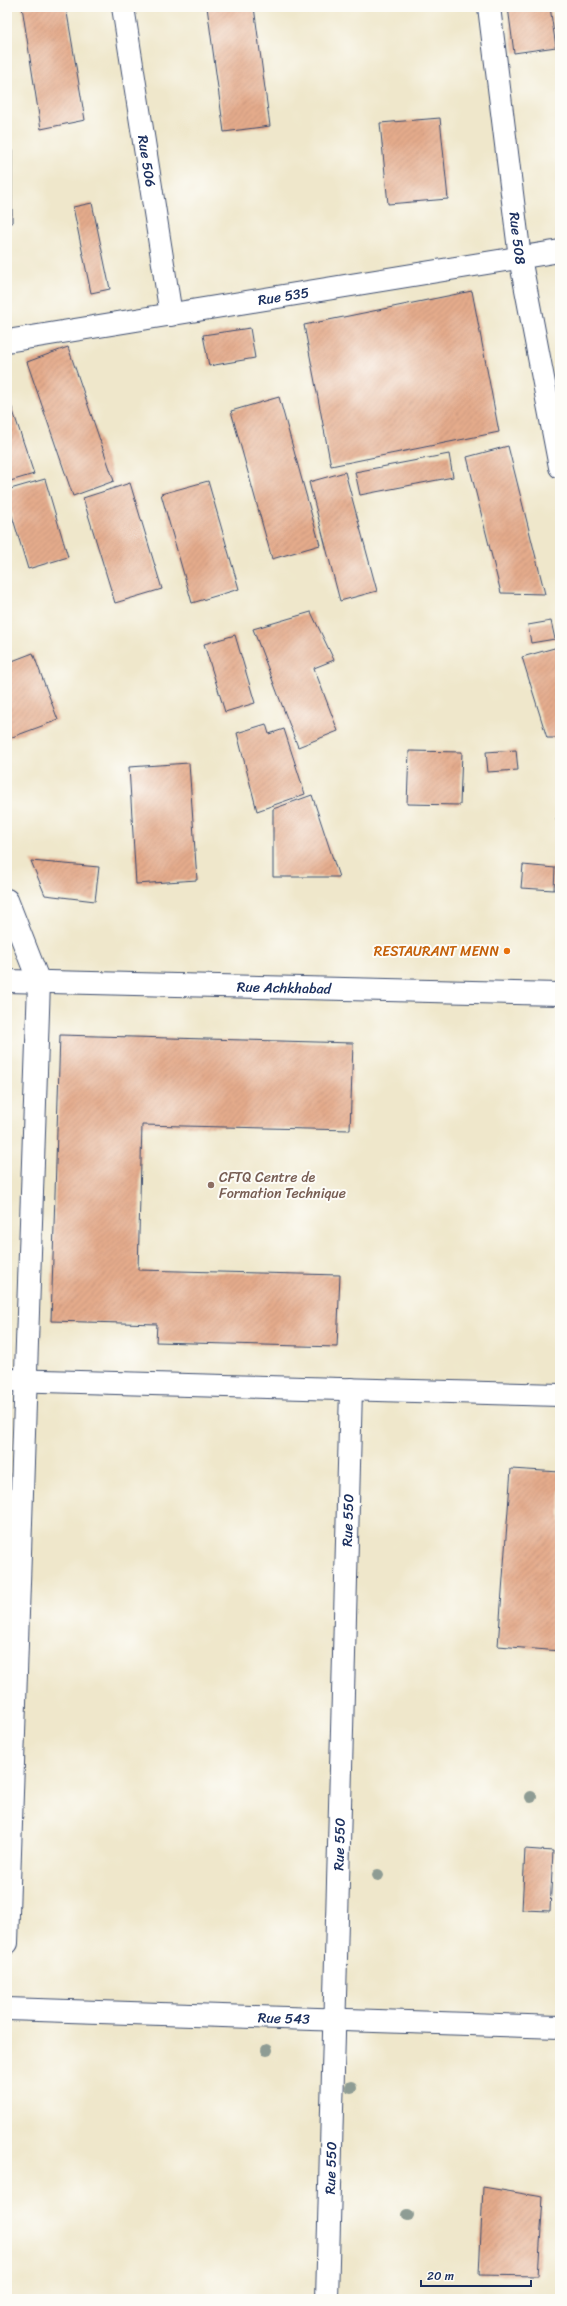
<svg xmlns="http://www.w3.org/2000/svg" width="567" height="2306" font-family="Sriracha,sans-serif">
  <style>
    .building { fill: url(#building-hatch) }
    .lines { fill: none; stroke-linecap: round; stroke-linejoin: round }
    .minor-casing { stroke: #3b4b6e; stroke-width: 24 }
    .tertiary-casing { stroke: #3b4b6e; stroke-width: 24 }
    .minor { stroke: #fff; stroke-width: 22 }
    .tertiary { stroke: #fff; stroke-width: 22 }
    .tree { fill: #8e9c94 }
    .food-dot { fill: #e8710a; stroke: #fdfcf7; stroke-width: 1.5 }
    .education-dot { fill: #8d6e63; stroke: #fdfcf7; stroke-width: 1.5 }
    .labels { text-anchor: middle; stroke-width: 4; stroke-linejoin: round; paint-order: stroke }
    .street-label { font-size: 14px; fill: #1b2f5e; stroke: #fdfcf7 }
    .food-label { font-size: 14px; fill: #c56008; stroke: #fdfcf7; text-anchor: end }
    .education-label { font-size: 14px; fill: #785e54; stroke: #fdfcf7; text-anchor: start }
  </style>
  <defs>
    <pattern id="building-hatch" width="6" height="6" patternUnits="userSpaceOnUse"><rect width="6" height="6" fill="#e4ab8b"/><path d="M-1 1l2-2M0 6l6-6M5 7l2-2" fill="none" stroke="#c3937a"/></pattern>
  </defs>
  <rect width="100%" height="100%" fill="#fdfcf7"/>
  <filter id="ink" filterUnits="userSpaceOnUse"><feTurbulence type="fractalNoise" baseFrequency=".025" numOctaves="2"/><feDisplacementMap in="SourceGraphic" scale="8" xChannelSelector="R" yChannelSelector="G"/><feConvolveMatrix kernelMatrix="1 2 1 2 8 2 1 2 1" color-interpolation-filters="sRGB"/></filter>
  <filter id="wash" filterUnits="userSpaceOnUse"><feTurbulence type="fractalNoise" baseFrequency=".012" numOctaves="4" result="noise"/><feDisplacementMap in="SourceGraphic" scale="16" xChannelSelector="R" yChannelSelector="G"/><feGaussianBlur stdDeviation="0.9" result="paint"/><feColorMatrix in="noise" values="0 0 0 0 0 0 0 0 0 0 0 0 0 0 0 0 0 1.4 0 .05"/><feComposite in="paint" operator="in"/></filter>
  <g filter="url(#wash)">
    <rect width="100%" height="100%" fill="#efe7cb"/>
    <g id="blocks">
      <g class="building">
        <path d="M22 7H66L85 120 41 129Z"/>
        <path d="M207 7H254L270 126 224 132Z"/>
        <path d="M508 7H550L556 47 514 53Z"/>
        <path d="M440 118 448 199 388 204 380 123Z"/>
        <rect x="7" y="151" width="5" height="72"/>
        <path d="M92 203 110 289 91 293 73 207Z"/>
        <path d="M472 291 499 432 331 466 304 325Z"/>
        <path d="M250 328 255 358 209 366 203 335Z"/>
        <path d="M68 347 114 481 73 496 27 362Z"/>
        <path d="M7 393 34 474 7 482Z"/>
        <path d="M279 397 320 545 272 559 231 411Z"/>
        <path d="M508 446 545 594 501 593 467 457Z"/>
        <path d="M449 454 453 477 360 495 355 472Z"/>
        <path d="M345 472 377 591 340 601 309 482Z"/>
        <path d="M45 479 68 557 28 569 7 499V490Z"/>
        <path d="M208 481 239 589 192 603 161 494Z"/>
        <path d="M130 483 162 589 115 603 83 498Z"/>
        <path d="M311 612 334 660 314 668 338 731 298 747 253 629Z"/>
        <path d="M551 621 555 639 531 643 528 625Z"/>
        <path d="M235 635 255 703 225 712 204 644Z"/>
        <path d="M558 647 560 654V738H547L522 657Z"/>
        <path d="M33 653 58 720 7 739V663Z"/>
        <path d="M266 724 269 734 284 729 305 794 257 811 237 733Z"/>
        <path d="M516 750 518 770 488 772 486 752Z"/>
        <path d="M409 751 462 752 460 805 407 804Z"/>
        <path d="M189 763 197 880 136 884 129 767Z"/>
        <path d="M312 795 339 877H273V809Z"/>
        <path d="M560 817V838H559L556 818Z"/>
        <path d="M31 861 99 867 95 901 45 895Z"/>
        <path d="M523 865 555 868 554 890 521 888Z"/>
        <path d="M60 1035 353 1043 350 1130 142 1125 138 1270 340 1275 337 1347 156 1342 157 1324 51 1321Z"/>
        <path d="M511 1469 560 1472V1651L498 1646Z"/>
        <path d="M525 1849 553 1851 550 1911 522 1910Z"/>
        <path d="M483 2187 543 2197 538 2276 479 2275Z"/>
      </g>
    </g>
  </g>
  <g filter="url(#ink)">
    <use href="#blocks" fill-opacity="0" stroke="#3b4b6e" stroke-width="1"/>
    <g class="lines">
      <defs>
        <g id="minor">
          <path id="s1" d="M123 7 171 315"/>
          <path id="s2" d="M489 7 520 258 560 467"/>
          <path id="s3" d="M7 341 560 251"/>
          <path d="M7 900 39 982 7 1943"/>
          <path d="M7 1380 560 1395"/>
          <path id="s4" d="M7 2009 560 2027"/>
          <path id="s5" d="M327 2299 351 1389"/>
        </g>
        <g id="tertiary">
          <path id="s6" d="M7 981 560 994"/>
        </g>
      </defs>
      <use href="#minor" class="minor-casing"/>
      <use href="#tertiary" class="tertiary-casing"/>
      <use href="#minor" class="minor"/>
      <use href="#tertiary" class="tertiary"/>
    </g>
    <g class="tree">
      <circle cx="531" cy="1797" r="6"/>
      <circle cx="378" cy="1875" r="6"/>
      <circle cx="267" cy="2050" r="6"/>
      <circle cx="351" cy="2087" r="6"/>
      <circle cx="408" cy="2215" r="6"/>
    </g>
  </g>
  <circle class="food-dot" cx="507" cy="951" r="4"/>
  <circle class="education-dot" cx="211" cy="1185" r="4"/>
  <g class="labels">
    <g class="street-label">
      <text dy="5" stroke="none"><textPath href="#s1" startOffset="156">Rue 506</textPath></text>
      <text dy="5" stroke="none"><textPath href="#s2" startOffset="233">Rue 508</textPath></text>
      <text dy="5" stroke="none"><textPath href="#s3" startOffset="280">Rue 535</textPath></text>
      <text dy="5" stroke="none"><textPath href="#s6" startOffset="277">Rue Achkhabad</textPath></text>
      <text dy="5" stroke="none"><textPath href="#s5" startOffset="779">Rue 550</textPath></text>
      <text dy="5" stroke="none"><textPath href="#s5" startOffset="455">Rue 550</textPath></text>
      <text dy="5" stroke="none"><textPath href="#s4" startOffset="277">Rue 543</textPath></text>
      <text dy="5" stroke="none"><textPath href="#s5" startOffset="131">Rue 550</textPath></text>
    </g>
    <g class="food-label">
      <text x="499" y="956">RESTAURANT MENN</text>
    </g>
    <g class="education-label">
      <text x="219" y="1182">CFTQ Centre de<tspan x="219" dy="16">Formation Technique</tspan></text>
    </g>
  </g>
  <rect width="567" height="2306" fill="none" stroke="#fdfcf7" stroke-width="24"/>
  <path d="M421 2280v6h110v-6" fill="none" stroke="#1b2f5e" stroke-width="2"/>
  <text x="427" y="2280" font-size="12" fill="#1b2f5e" stroke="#fdfcf7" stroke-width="3" paint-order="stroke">20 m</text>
</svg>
